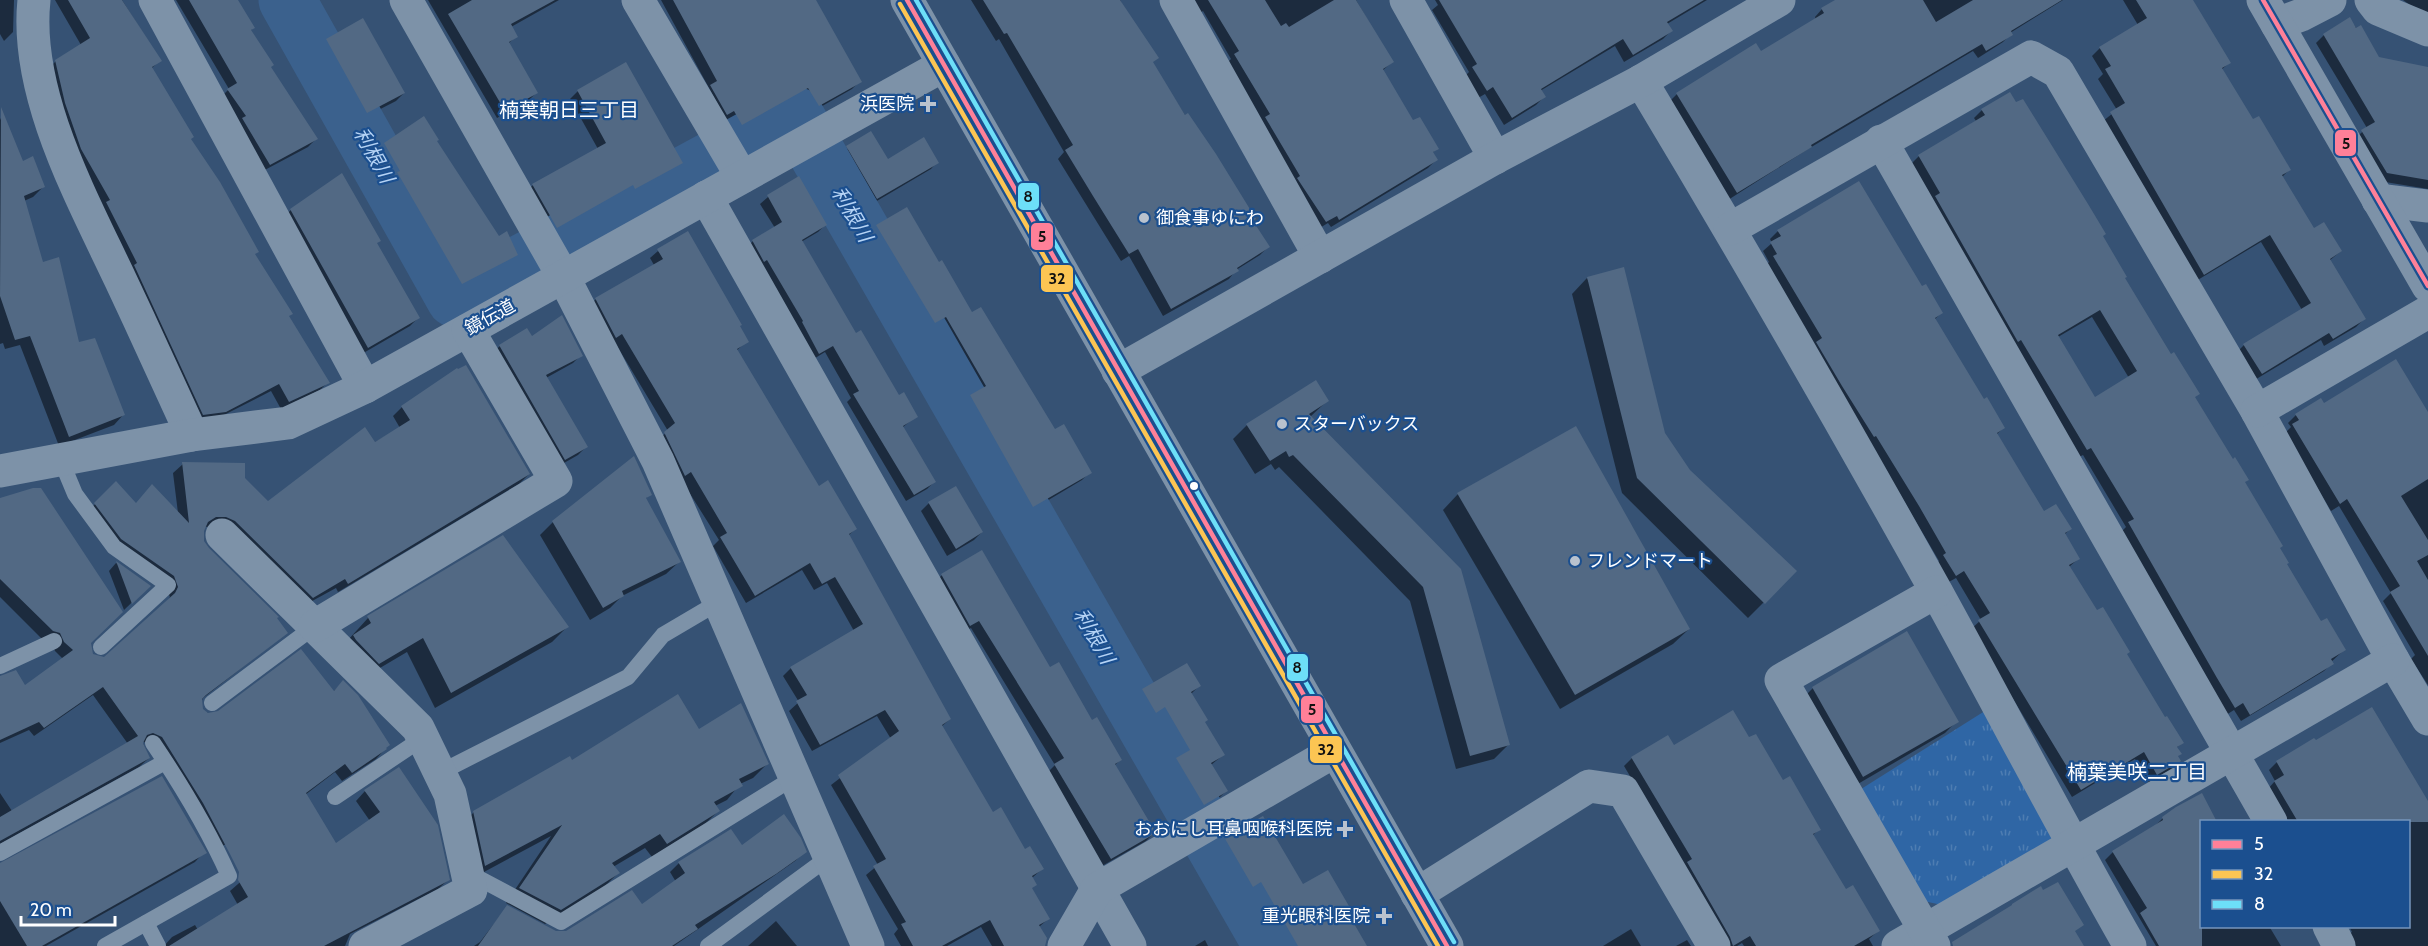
<svg xmlns="http://www.w3.org/2000/svg" width="2428" height="946" font-family="Cabin,'Noto Sans JP',sans-serif">
  <style>
    .grass { fill: url(#grass-tufts) }
    .shadow { fill: #0007; fill-rule: evenodd }
    .lines { fill: none; stroke-linecap: round; stroke-linejoin: round }
    .river { stroke: #3b618d; stroke-width: 57 }
    .building { fill: #526984; fill-rule: evenodd }
    .service { stroke: #7d92a8; stroke-width: 16 }
    .minor { stroke: #7d92a8; stroke-width: 33 }
    .tertiary { stroke: #7d92a8; stroke-width: 33 }
    .bus-1-casing { stroke: #1b4f8f; stroke-width: 9 }
    .bus-2-casing { stroke: #1b4f8f; stroke-width: 9 }
    .bus-3-casing { stroke: #1b4f8f; stroke-width: 9 }
    .bus-1 { stroke: #ff8098; stroke-width: 4.5 }
    .bus-2 { stroke: #fcc553; stroke-width: 4.5 }
    .bus-3 { stroke: #6ddff8; stroke-width: 4.5 }
    .poi-dot { fill: #b9c2ce; stroke: #1b4f8f; stroke-width: 2 }
    .bus-dot { fill: #fff; stroke: #1b4f8f; stroke-width: 2 }
    .labels { text-anchor: middle; stroke-width: 4.5; stroke-linejoin: round; paint-order: stroke }
    .poi-label { font-size: 18px; fill: #fff; stroke: #1b4f8f; text-anchor: end }
    .street-label { font-size: 18px; fill: #fff; stroke: #1b4f8f }
    .neighbourhood-label { font-size: 20px; fill: #fff; stroke: #1b4f8f }
    .water-label { font-size: 20px; font-style: italic; fill: #b5d3f5; stroke: #1b4f8f }
    .line-badge { stroke: #1b4f8f; stroke-width: 2 }
    .pale-badge-label { font-size: 16px; text-anchor: middle; font-weight: bold; fill: #111 }
  </style>
  <defs>
    <pattern id="grass-tufts" width="24" height="20" patternUnits="userSpaceOnUse" patternTransform="scale(1.5)"><rect width="24" height="20" fill="#2f66a5"/><path d="M3 7l-1-3M5 7V3M7 7l1-3M15 17l-1-3M17 17v-4M19 17l1-3" fill="none" stroke="#4e7db2"/></pattern>
  </defs>
  <rect width="100%" height="100%" fill="#365274"/>
  <path class="grass" d="M1988 709 2057 824 2051 841 1942 905 1919 900 1858 791Z"/>
  <g class="shadow">
    <path d="M0 0H14L13 32 4 41 0 34Z"/>
    <path d="M55 0H122L160 60 152 68 190 139 288 317 328 382 320 390 281 409 271 391 216 419 195 422 69 146 48 69 56 61 81 45Z"/>
    <path d="M176 0H236L253 28 250 31 270 67 316 139 308 147 261 172 220 98 229 89Z"/>
    <path d="M428 0H559L511 27 516 36 508 44 536 93 528 101 497 118Z"/>
    <path d="M661 0H814L860 81 852 89 810 113 800 95 733 132Z"/>
    <path d="M971 0H1120L1152 63 1268 247 1260 255 1236 270 1229 279 1163 316 1129 256 1121 261 1058 159 1064 152 999 39 996 41Z"/>
    <path d="M1193 0H1356L1392 62 1382 71 1412 122 1437 148 1432 153 1436 160 1428 168 1331 227 1328 223 1318 229 1227 63 1231 59 1203 11 1200 13Z"/>
    <path d="M1435 0H1707L1667 24 1671 31 1663 39 1624 62 1615 46 1540 91 1544 97 1536 105 1504 125 1485 94 1478 98 1465 76 1469 72 1432 10 1438 5Z"/>
    <path d="M1837 0H2063L2010 33 2011 34 2003 42 1978 58 1973 51 1808 149 1728 200 1669 102 1677 94 1760 53 1816 20 1815 17 1822 9Z"/>
    <path d="M2123 0H2191L2229 63 2221 70 2252 121 2289 170 2282 177 2314 230 2341 251 2329 261 2364 319 2356 327 2324 346 2321 340 2253 381 2236 353 2244 345 2302 310 2261 242 2196 281 2103 121 2117 110 2098 79 2103 74 2092 56 2100 48 2138 25Z"/>
    <path d="M2403 0H2428V18Z"/>
    <path d="M363 20 404 93 396 101 359 120 319 48 327 40Z"/>
    <path d="M2350 20 2379 58 2428 69V189L2379 181 2354 139 2367 128 2316 43 2324 35Z"/>
    <path d="M578 91 681 163 673 171 627 196 625 192 549 235 525 193 533 185 598 149 570 99Z"/>
    <path d="M1982 110 2101 237 2123 278 2243 483 2285 564 2321 623 2344 650 2331 662 2332 663 2324 671 2241 721 2234 710 2226 715 2121 532 2126 527 2083 455 2079 457 1911 164 1919 156 1976 121 1974 118ZM2092 317 2129 378 2094 399 2058 337Z"/>
    <path d="M0 118 22 163 43 187 33 197 24 201 42 264 78 344 123 415 114 425 59 446 20 345 5 349 3 343 0 344Z"/>
    <path d="M871 133 887 161 937 162 931 169 870 205 840 154Z"/>
    <path d="M436 141 498 238 516 254 508 262 453 291 390 181 392 179 377 153 385 145Z"/>
    <path d="M798 178 825 225 818 232 801 242 856 335 898 397 916 416 902 428 934 482 927 489 906 501 847 402 851 398 825 352 812 360 746 248 753 241 775 228 760 204 768 197Z"/>
    <path d="M291 210 376 244 418 318 410 326 360 355 282 218Z"/>
    <path d="M879 226 938 264 1054 431 1090 472 1082 480 1025 514 963 404 978 392Z"/>
    <path d="M876 227 935 325 927 330 869 234Z"/>
    <path d="M1778 231 1922 289 1941 313 1934 320 1983 401 2003 428 1996 435 2043 513 2070 529 2064 535 2078 559 2069 567 2164 719 2182 743 2176 748 2179 761 2171 769 2149 782 2135 759 2072 797 1971 629 1981 620 1956 578 1947 583 1936 564 1939 561 1766 265 1769 262 1763 251 1772 243 1770 239Z"/>
    <path d="M658 251 739 326 747 341 736 351 818 488 855 529 848 536 950 719 941 727 992 814 1042 869 1032 878 1031 889 1048 919 1039 927 1042 946H992L981 927 947 946H901L894 934 898 929 866 875 878 865 831 785 891 739 877 716 812 751 789 711 799 702 783 676 791 668 854 631 827 583 814 590 802 570 746 603 713 546 719 540 657 441 668 431 614 341 588 307 596 299 654 265 650 258Z"/>
    <path d="M1587 278 1663 434 1689 471 1795 571 1748 618 1622 493 1572 294Z"/>
    <path d="M527 330 531 339 581 355 573 363 546 378 586 447 578 455 557 467 491 354 500 346Z"/>
    <path d="M1327 401 1310 417 1460 570 1508 745 1494 759 1456 769 1410 601 1279 467 1275 470 1271 464 1255 474 1233 439 1247 425Z"/>
    <path d="M2324 405 2428 423V685L2411 659 2415 655 2383 601 2391 593 2339 506 2331 511 2285 433 2291 427 2288 423 2296 415Z"/>
    <path d="M402 407 529 474 519 484 338 592 336 588 303 606 216 526 204 527 203 541 208 549 286 633 203 698 200 704 203 711 213 715 333 692 343 682 385 749 376 759 342 781 335 772 305 795 336 845 370 821 356 801 365 791 448 880 438 889 350 934 345 946H164L172 937 195 925 198 930 238 905 230 891 246 877 226 844 215 850 152 746 142 741 149 758 139 767 0 844V793L12 811 128 744 93 695 34 736 29 730 0 743V677L25 687 63 659 55 651 51 642 43 640 0 597V500L90 643 92 655 104 659 167 602 170 597 165 586 86 513 116 484 135 504 178 513 173 473 183 464 243 478 268 503 400 428 393 416Z"/>
    <path d="M650 494 645 499 679 562 666 574 622 596 610 608 590 620 540 535 553 522Z"/>
    <path d="M1458 494 1689 629 1673 644 1560 709 1443 510Z"/>
    <path d="M929 503 982 532 974 540 947 556 921 511Z"/>
    <path d="M116 563 149 586 124 610 109 571Z"/>
    <path d="M942 575 1050 669 1091 722 1120 760 1115 765 1154 833 1146 841 1102 866 1047 773 1055 765 971 628 962 633 934 583Z"/>
    <path d="M368 618 567 627 552 642 435 708 407 652 363 678 338 651Z"/>
    <path d="M1199 686 1191 694 1204 723 1223 755 1211 765 1226 791 1218 799 1196 812 1169 768 1181 756 1157 714 1147 720 1135 698 1143 690Z"/>
    <path d="M1813 688 1957 721 1945 733 1851 788 1801 700Z"/>
    <path d="M698 731 767 764 753 778 740 784 727 800 715 806 718 811 704 825 652 857 645 848 613 867 618 873 603 888 545 924 506 903 551 836 471 879 459 827 474 812 572 762Z"/>
    <path d="M1749 739 1819 829 1813 835 1845 891 1878 931 1869 939 1873 946H1744L1742 943 1737 946H1723L1684 867 1624 766 1632 758 1673 747Z"/>
    <path d="M2314 740 2428 809V946H2356L2349 934 2352 932 2349 926H2408V822H2285L2267 790 2275 781 2269 770 2277 762Z"/>
    <path d="M1263 818 1302 886 1348 916 1365 946H1286L1253 889 1245 894 1217 846 1225 838Z"/>
    <path d="M2163 818 2202 822V926H2269L2281 946H2156L2105 860 2113 852 2155 826Z"/>
    <path d="M741 847 805 851 795 861 674 946H474L480 942 507 907 556 933H566L642 906 676 882 670 872 679 863Z"/>
    <path d="M204 852 195 862 46 946H0V864Z"/>
    <path d="M776 921 797 946H748Z"/>
    <path d="M1631 929 1641 946H1603Z"/>
    <path d="M1205 940 1208 946H1195Z"/>
    <path d="M1687 940 1691 946H1676Z"/>
  </g>
  <g class="lines">
    <path class="river" d="M287 0 455 299 795 115 1272 946"/>
  </g>
  <g class="building">
    <path d="M68 0H122L162 61 152 67 194 137 191 139 220 182 259 252 255 254 293 314 289 316 330 383 289 402 279 384 226 412 203 415 134 265 137 263 106 202 110 200 81 149 65 103 55 60 90 38Z"/>
    <path d="M189 0H238L255 28 251 30 274 65 271 67 318 139 270 165 242 118 246 116 227 89 237 83Z"/>
    <path d="M472 0H555L511 24 518 37 509 42 538 93 505 111 448 14Z"/>
    <path d="M673 0H816L862 82 819 106 808 88 742 125 734 111 727 115 710 85 717 81Z"/>
    <path d="M983 0H1120L1159 58 1153 62 1185 115 1188 113 1216 154 1256 219 1253 221 1270 247 1237 268 1239 271 1171 309 1138 249 1129 254 1093 196 1065 150 1073 145 1007 33 1004 34Z"/>
    <path d="M1208 0H1265L1281 26 1286 23 1289 27 1334 0H1356L1394 62 1383 69 1413 120 1420 117 1439 149 1433 152 1438 160 1339 220 1337 216 1326 222 1297 178 1300 176 1265 117 1270 114 1234 54 1239 51Z"/>
    <path d="M1439 0H1704L1667 22 1673 31 1633 55 1623 39 1541 89 1546 97 1512 118 1493 87 1487 91 1472 67 1477 64Z"/>
    <path d="M1835 0H1923L1936 22 1973 0H2062L2011 31 2013 35 1986 51 1982 44 1811 145 1812 147 1737 193 1676 93 1756 43 1761 51 1824 13 1821 8Z"/>
    <path d="M2136 0H2193L2231 63 2222 68 2253 119 2259 116 2291 170 2282 175 2314 228 2324 222 2342 251 2330 259 2366 319 2333 339 2329 333 2262 374 2243 344 2311 303 2270 235 2204 275 2110 112 2125 103 2105 69 2111 66 2099 47 2147 18Z"/>
    <path d="M2350 17 2356 28 2361 25 2379 57 2428 67V180L2387 173 2361 130 2375 122 2323 34Z"/>
    <path d="M363 18 405 93 367 113 326 39Z"/>
    <path d="M626 62 683 163 635 189 633 185 557 228 532 184 606 143 577 90Z"/>
    <path d="M2010 92 2016 102 2023 99 2088 204 2106 234 2103 236 2127 277 2125 278 2171 354 2174 352 2200 394 2195 397 2233 459 2235 457 2249 480 2245 482 2283 546 2280 548 2289 563 2287 564 2321 621 2327 618 2346 650 2331 659 2334 664 2250 715 2243 703 2235 708 2217 678 2128 522 2134 519 2091 448 2087 450 2021 340 2018 342 1935 196 1940 193 1918 155 1985 115 1981 109ZM2100 310 2137 371 2095 397 2058 335Z"/>
    <path d="M1 107 23 161 33 156 45 187 24 196 43 262 59 257 79 342 95 338 125 415 69 437 30 336 15 340 0 296Z"/>
    <path d="M424 116 439 140 437 141 499 236 507 231 518 255 462 284 397 172 400 171 384 143Z"/>
    <path d="M871 131 888 159 924 137 939 163 877 199 846 146Z"/>
    <path d="M342 173 381 241 377 243 420 318 368 348 290 209Z"/>
    <path d="M799 176 827 225 802 240 856 333 861 330 899 395 904 392 918 417 903 426 936 482 914 495 853 394 859 391 833 346 819 354 802 322 803 321 767 260 764 262 752 240 782 222 767 195Z"/>
    <path d="M1859 181 1922 286 1926 284 1943 313 1935 318 1984 399 1987 397 2005 428 1997 433 2044 511 2056 504 2072 529 2065 533 2080 559 2069 565 2097 610 2103 607 2130 652 2127 654 2165 717 2167 716 2184 743 2177 747 2182 754 2178 756 2181 761 2157 775 2144 752 2081 790 1978 620 1990 613 1964 571 1956 576 1943 555 1946 553 1919 506 1876 436 1874 437 1842 386 1816 342 1822 338 1773 256 1777 254 1770 242 1781 236 1777 230Z"/>
    <path d="M907 207 939 262 942 260 972 312 981 307 1055 429 1064 424 1092 473 1033 507 970 395 986 386 946 317 935 323 876 225Z"/>
    <path d="M688 231 742 325 740 326 749 342 737 349 819 486 828 480 857 529 849 534 951 719 942 725 993 812 1001 807 1025 849 1030 846 1044 869 1032 876 1037 885 1032 888 1050 919 1039 925 1047 938 1045 946H1004L990 920 942 946H913L901 924 906 922 873 866 886 859 838 775 899 731 885 710 820 745 796 701 807 695 790 667 863 624 835 577 822 584 810 563 755 596 720 537 727 533 691 472 685 476 664 432 675 423 622 334 616 338 595 298 663 259 657 249Z"/>
    <path d="M1624 267 1665 433 1690 470 1797 571 1765 604 1637 478 1587 277Z"/>
    <path d="M562 315 583 356 546 375 588 447 565 460 499 345 527 328 532 336Z"/>
    <path d="M2396 359 2428 412V479L2401 496 2428 540V555L2417 561 2428 580V656L2390 592 2400 586 2347 499 2340 504 2292 424 2299 420 2295 414 2321 398 2324 403Z"/>
    <path d="M466 365 530 474 348 584 345 579 313 598 235 521 226 517H216L208 522 204 531V541L209 548 279 617 277 618 288 633 206 695 202 699 203 709 208 713 218 711 301 649 334 691 343 680 358 695 390 745 386 748 387 749 352 773 345 764 306 793 336 843 380 812 364 790 399 767 438 825 450 880 324 946H169L248 897 238 880 239 872 230 854 203 803 162 737 153 733 147 735 143 743 150 758 0 841V817L138 736 103 687 44 728 39 722 0 740V676L16 670 25 685 73 650 64 642 60 633 53 631 0 579V498L33 488H41L123 612 91 643 93 654 104 657 175 593 178 587 174 576 121 539 94 503 116 481 136 503 152 484 189 523 182 462 245 463V478L268 501 365 427 375 442 410 420 401 406 457 368 458 369Z"/>
    <path d="M1316 380 1329 401 1309 414 1461 569 1510 745 1470 756 1423 587 1293 455 1289 457 1286 451 1270 461 1246 424Z"/>
    <path d="M1576 426 1690 629 1575 695 1457 493Z"/>
    <path d="M634 456 652 495 646 498 681 562 622 591 624 596 603 608 552 521Z"/>
    <path d="M956 486 983 532 956 549 928 502Z"/>
    <path d="M503 535 569 627 451 693 423 638 379 664 356 640 353 635 371 623 367 616Z"/>
    <path d="M982 550 1050 667 1059 662 1092 720 1097 717 1122 760 1115 764 1156 833 1111 859 1054 764 1064 758 979 621 970 626 941 574Z"/>
    <path d="M116 561 151 586 132 604Z"/>
    <path d="M1907 631 1959 722 1863 777 1812 687Z"/>
    <path d="M1187 663 1201 686 1191 692 1208 720 1205 722 1225 755 1211 763 1228 791 1204 805 1176 758 1190 750 1165 707 1156 713 1142 689Z"/>
    <path d="M678 694 699 729 741 703 769 764 739 779 743 786 714 802 720 811 667 844 660 834 612 863 620 873 561 910 519 888 562 825 485 866 473 811 570 756 572 760Z"/>
    <path d="M2372 707 2428 801V822H2298L2274 781 2284 775 2276 761 2314 738 2316 740Z"/>
    <path d="M1733 710 1749 737 1756 734 1783 780 1790 776 1821 830 1813 834 1846 889 1853 885 1880 931 1854 946H1756L1750 936 1733 946 1730 937 1687 862 1692 859 1631 757 1668 735 1674 745Z"/>
    <path d="M162 776 207 853 42 946H27L0 901V863Z"/>
    <path d="M2202 793 2217 822H2202V946H2159L2140 913 2147 908 2112 851 2163 820 2162 817 2176 807Z"/>
    <path d="M784 814 801 838 807 852 776 874 695 925 698 929 672 946H478L507 905 556 931H566L632 890 642 904 685 873 678 862 731 829 742 845Z"/>
    <path d="M1263 816 1303 884 1328 870 1353 913 1349 915 1367 946H1298L1261 882 1253 887 1224 837Z"/>
    <path d="M2058 882 2084 925 2075 931 2084 946H1953L1952 942 2012 905V904L2041 886 2043 890Z"/>
  </g>
  <g class="lines">
    <g class="service">
      <path d="M60 458 75 494 114 547 168 585 101 647"/>
      <path d="M0 666 54 641"/>
      <path d="M212 703 315 626"/>
      <path d="M439 773 628 677 663 635 719 602"/>
      <path d="M335 797 423 738"/>
      <path d="M0 853 165 762"/>
      <path d="M467 872 561 922 795 777"/>
      <path d="M146 923 158 946"/>
      <path d="M105 946 229 876C208 829 182 786 153 743"/>
      <path d="M708 946 829 857"/>
    </g>
    <g class="minor">
      <path d="M34 0C24 94 82 198 121 281 145 332 168 383 192 435"/>
      <path d="M155 0 365 387"/>
      <path d="M406 0 563 276 658 461 868 946"/>
      <path d="M638 0 742 177"/>
      <path d="M1176 0 1320 257"/>
      <path d="M1406 0 1495 158"/>
      <path d="M2371 0 2378 9 2428 30"/>
      <path d="M2277 24 2301 15 2330 0"/>
      <path d="M1641 81C1742 249 1840 419 1936 591 2001 709 2063 829 2130 946"/>
      <path d="M1881 141 2271 822"/>
      <path d="M706 197 1130 946"/>
      <path d="M2378 200 2428 206"/>
      <path d="M1730 229 2031 57 2058 72 2257 411 2393 660 2428 719"/>
      <path d="M1118 371 1495 158 1641 81 1779 0"/>
      <path d="M2257 411 2428 312"/>
      <path d="M0 471 192 435 288 423 365 387 944 65"/>
      <path d="M222 535 418 728 450 794 471 890 365 946"/>
      <path d="M315 626 556 481 468 330"/>
      <path d="M1417 894 1589 786 1623 791 1714 946"/>
      <path d="M2329 926 2339 946"/>
      <path d="M1064 946 1097 889 1335 751"/>
      <path d="M1898 946 2393 660"/>
      <path d="M1934 946 1781 680 1936 592"/>
    </g>
    <g class="tertiary">
      <path d="M907 0 1447 946"/>
      <path d="M2263 0 2428 286"/>
    </g>
    <defs>
      <g id="bus-1">
        <path d="M907 0 1447 946"/>
        <path d="M2263 0 2428 286"/>
      </g>
      <path id="bus-2" d="M900 4 1438 946"/>
      <path id="bus-3" d="M916 0 1454 942"/>
    </defs>
    <use href="#bus-1" class="bus-1-casing"/>
    <use href="#bus-2" class="bus-2-casing"/>
    <use href="#bus-3" class="bus-3-casing"/>
    <use href="#bus-1" class="bus-1"/>
    <use href="#bus-2" class="bus-2"/>
    <use href="#bus-3" class="bus-3"/>
  </g>
  <g class="poi-dot">
    <path d="M925 95h6v6h6v6h-6v6h-6v-6h-6v-6h6z"/>
    <circle cx="1144" cy="218" r="6"/>
    <circle cx="1282" cy="424" r="6"/>
    <circle cx="1575" cy="561" r="6"/>
    <path d="M1342 820h6v6h6v6h-6v6h-6v-6h-6v-6h6z"/>
    <path d="M1381 907h6v6h6v6h-6v6h-6v-6h-6v-6h6z"/>
  </g>
  <circle class="bus-dot" cx="1194" cy="486" r="5"/>
  <g class="labels">
    <g class="poi-label">
      <text x="914" y="110">浜医院</text>
      <text x="1156" y="224" text-anchor="start">御食事ゆにわ</text>
      <text x="1294" y="430" text-anchor="start">スターバックス</text>
      <text x="1587" y="567" text-anchor="start">フレンドマート</text>
      <text x="1332" y="835">おおにし耳鼻咽喉科医院</text>
      <text x="1370" y="922">重光眼科医院</text>
    </g>
    <g class="street-label">
      <text transform="translate(490 317) rotate(-29)" y="6">鏡伝道</text>
    </g>
    <g class="neighbourhood-label">
      <text x="569" y="117">楠葉朝日三丁目</text>
      <text x="2137" y="779">楠葉美咲二丁目</text>
    </g>
    <g class="water-label">
      <text transform="translate(374 155) rotate(61)" y="7">利根川</text>
      <text transform="translate(852 214) rotate(60)" y="7">利根川</text>
      <text transform="translate(1094 636) rotate(60)" y="7">利根川</text>
    </g>
  </g>
  <g class="line-badge">
    <rect x="2334" y="129" width="23" height="28" rx="6" fill="#ff8098"/>
    <rect x="1017" y="182" width="23" height="29" rx="6" fill="#6ddff8"/>
    <rect x="1030" y="222" width="24" height="29" rx="6" fill="#ff8098"/>
    <rect x="1040" y="264" width="34" height="29" rx="6" fill="#fcc553"/>
    <rect x="1286" y="653" width="23" height="29" rx="6" fill="#6ddff8"/>
    <rect x="1300" y="695" width="24" height="29" rx="6" fill="#ff8098"/>
    <rect x="1309" y="735" width="34" height="29" rx="6" fill="#fcc553"/>
  </g>
  <g class="pale-badge-label">
    <text x="2346" y="149">5</text>
    <text x="1028" y="202">8</text>
    <text x="1042" y="242">5</text>
    <text x="1057" y="284">32</text>
    <text x="1297" y="673">8</text>
    <text x="1312" y="715">5</text>
    <text x="1326" y="755">32</text>
  </g>
  <rect x="2200" y="820" width="210" height="108" fill="#1b4f8f" stroke="#7695bc" stroke-width="1.5"/>
  <rect x="2212" y="840" width="30" height="9" fill="#ff8098" stroke="#7695bc" stroke-width="1.5"/>
  <text x="2254" y="850" font-size="18" fill="#ffffff">5</text>
  <rect x="2212" y="870" width="30" height="9" fill="#fcc553" stroke="#7695bc" stroke-width="1.5"/>
  <text x="2254" y="880" font-size="18" fill="#ffffff">32</text>
  <rect x="2212" y="900" width="30" height="9" fill="#6ddff8" stroke="#7695bc" stroke-width="1.5"/>
  <text x="2254" y="910" font-size="18" fill="#ffffff">8</text>
  <path d="M21 916v9h94v-9" fill="none" stroke="#ffffff" stroke-width="3"/>
  <text x="30" y="916" font-size="18" fill="#ffffff" stroke="#1b4f8f" stroke-width="4.5" paint-order="stroke">20 m</text>
</svg>
